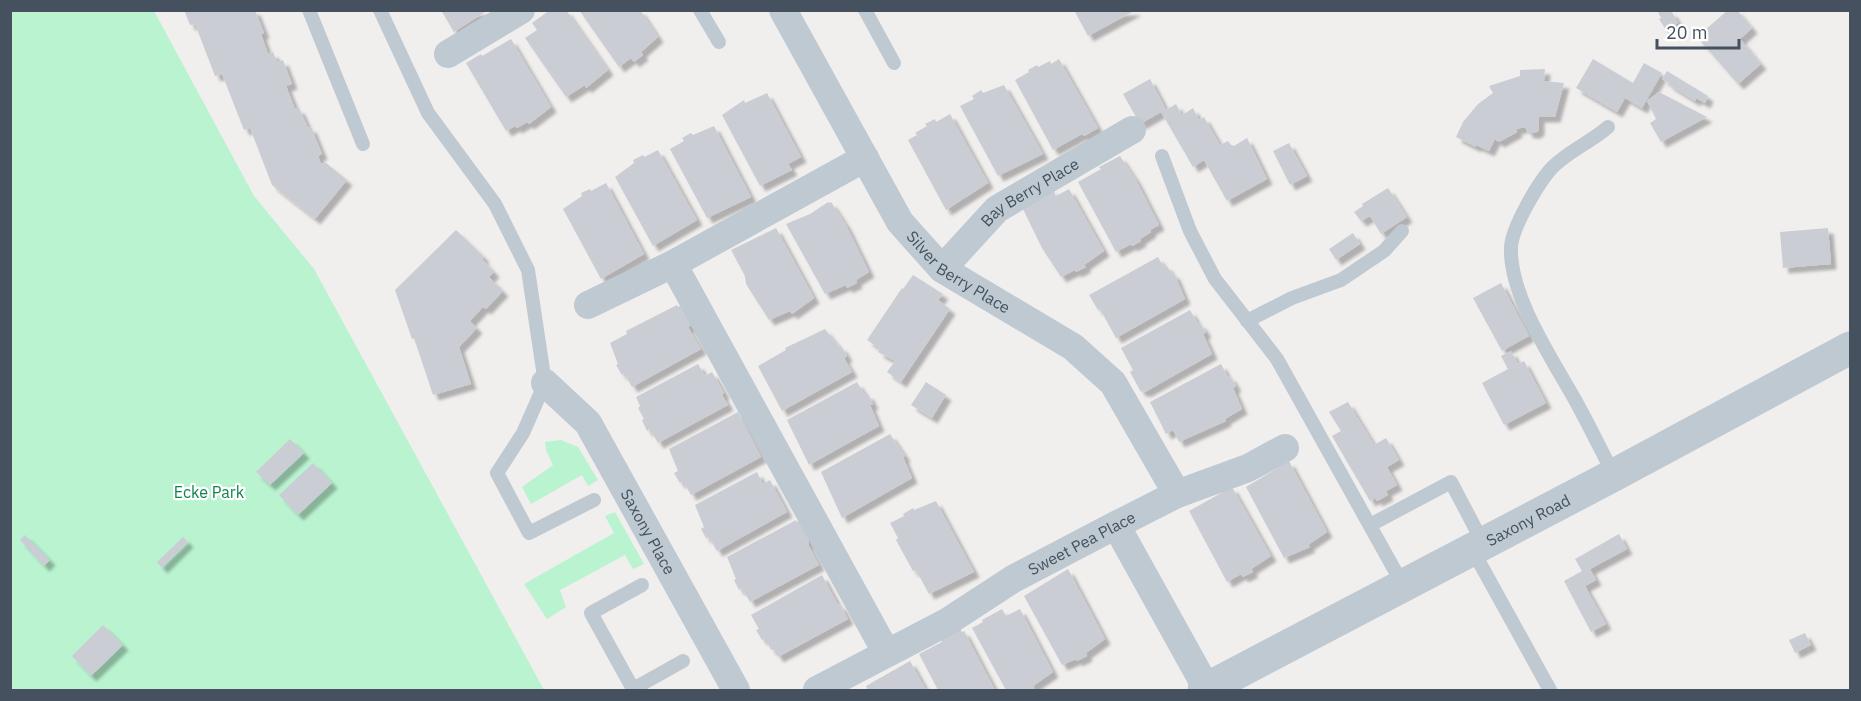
<svg xmlns="http://www.w3.org/2000/svg" width="1861" height="701" font-family="'IBM Plex Sans',sans-serif">
  <style>
    .green { fill: #b9f3d0 }
    .building { fill: #cacdd4; filter: url(#shadow) }
    .lines { fill: none; stroke-linecap: round; stroke-linejoin: round }
    .service { stroke: #bec9d2; stroke-width: 14 }
    .minor { stroke: #bec9d2; stroke-width: 28 }
    .tertiary { stroke: #bec9d2; stroke-width: 33 }
    .labels { text-anchor: middle; stroke-width: 4.5; stroke-linejoin: round; paint-order: stroke }
    .street-label { font-size: 16px; fill: #45515e; stroke: #fff }
    .park-label { font-size: 16px; fill: #0f854d; stroke: #fff }
  </style>
  <defs>
    <filter id="shadow"><feDropShadow dx="5.5" dy="5.5" stdDeviation="1.5" flood-color="#0004"/></filter>
  </defs>
  <rect width="100%" height="100%" fill="#f1eeee"/>
  <g class="green">
    <path d="M10 11H154L254 196 314 269 544 690H11Z"/>
    <path d="M561 440 578 447 598 480 588 486 582 475 531 504 522 487 553 465 546 450 545 442Z"/>
    <path d="M615 512 644 564 633 569 625 555 560 590 566 607 547 619 524 584 614 533 605 516Z"/>
  </g>
  <g class="building">
    <path d="M184 10H255L264 33 261 34 268 54 273 52 277 62 283 60 292 84 286 86 295 109 299 108 308 128 311 127 322 154 318 156 321 164 326 163 347 180 315 219 272 185 250 128 244 130 222 74 215 76 195 24 190 25Z"/>
    <path d="M441 10H491L485 12 454 32Z"/>
    <path d="M550 10H566L608 70 586 88 585 85 566 97 525 38 537 30 532 23Z"/>
    <path d="M579 10H640L658 37 641 52 643 55 634 62 631 58 619 67Z"/>
    <path d="M1074 10H1136L1088 36Z"/>
    <path d="M1657 10 1672 12 1678 23 1666 30 1659 19 1661 18Z"/>
    <path d="M1728 10H1737L1752 28 1740 39 1761 64 1738 84 1697 37Z"/>
    <path d="M511 39 551 107 529 124 527 122 517 128 515 126 506 131 466 63 481 54 482 56Z"/>
    <path d="M1059 59 1098 128 1084 136 1082 134 1053 150 1015 80 1029 72 1028 70 1037 65 1038 67 1050 61 1051 64Z"/>
    <path d="M1593 59 1633 83 1644 63 1662 73 1642 108 1625 98 1617 112 1576 88Z"/>
    <path d="M1545 69 1544 81 1564 83 1555 117H1539V130L1535 133H1528L1525 127 1516 129 1517 132 1499 142 1495 139 1489 151 1476 145V147L1456 137 1463 122 1478 104 1493 93 1489 86 1520 76V70Z"/>
    <path d="M1667 71 1708 96 1705 103 1696 98 1695 101 1668 84 1669 83 1662 79Z"/>
    <path d="M1150 79 1166 110 1176 104 1182 115 1193 108 1199 120 1204 117 1220 145 1228 141 1231 145 1234 146 1247 138 1267 179 1227 201 1204 160 1193 167 1161 112 1140 124 1123 94Z"/>
    <path d="M1004 85 1043 154 998 176 960 106 974 99 972 96 981 90 983 93Z"/>
    <path d="M1659 92 1707 117 1661 142 1650 123 1656 119 1647 101Z"/>
    <path d="M767 93 801 157 788 164 792 170 760 186 722 115 744 100 745 103Z"/>
    <path d="M950 114 988 183 946 210 908 140 917 135 915 133 927 126 925 124 935 119 936 122Z"/>
    <path d="M714 126 751 197 707 218 670 149 684 141 682 138 691 133 693 135Z"/>
    <path d="M1289 143 1307 176 1290 185 1273 151Z"/>
    <path d="M658 150 697 220 653 246 615 177 634 163 633 160 643 155 644 157Z"/>
    <path d="M1120 156 1136 180 1159 225 1150 230 1151 232 1140 239 1141 241 1132 246 1131 244 1116 252 1078 182 1101 169 1099 167Z"/>
    <path d="M606 183 644 254 601 279 563 209 582 196 581 193 590 189 591 191Z"/>
    <path d="M1388 188 1407 217 1381 234 1370 216 1361 221 1354 212 1363 206 1362 204Z"/>
    <path d="M1053 189 1056 196 1069 189 1104 251 1084 265 1086 267 1076 272 1075 270 1061 277 1042 248 1022 207Z"/>
    <path d="M828 202 829 203 831 202 846 225 869 272 856 280 857 283 847 288 846 285 825 294 786 224 810 214Z"/>
    <path d="M776 228 814 298 792 314 790 311 769 320 746 284 745 276 731 250Z"/>
    <path d="M1828 228 1831 264 1783 268 1780 232Z"/>
    <path d="M456 230 484 257 482 259 494 272 489 277 503 291 486 309 483 307 470 321 477 328 459 347 471 384 433 395 414 338 412 339 395 290Z"/>
    <path d="M1353 233 1360 244 1336 260 1329 249Z"/>
    <path d="M1158 257 1163 266 1166 265 1172 274 1174 273 1185 299 1116 338 1100 309 1098 310 1089 295Z"/>
    <path d="M913 275 943 294 938 300 950 309 901 382 887 372 895 361 878 352 880 349 867 340 902 288 903 289Z"/>
    <path d="M1501 283 1529 336 1502 351 1473 298Z"/>
    <path d="M677 305 678 307 681 305 692 325 688 327 701 349 632 387 624 373 622 375 616 365 618 364 610 343 627 334 626 331Z"/>
    <path d="M1190 310 1198 324 1200 323 1206 332 1203 334 1212 354 1145 392 1144 390 1141 392 1130 372 1133 370 1121 348Z"/>
    <path d="M825 329 839 347 841 346 847 356 844 358 852 372 782 411 758 366 786 350 785 348Z"/>
    <path d="M1511 351 1518 364 1524 361 1546 403 1504 425 1482 383 1508 369 1501 356Z"/>
    <path d="M698 364 705 376 712 372 724 393 722 395 728 405 658 443 650 429 647 431 642 420 644 419 638 408 640 406 636 397Z"/>
    <path d="M1221 364 1228 377 1230 376 1236 386 1233 388 1242 409 1225 419 1226 421 1179 442 1173 430 1166 434 1150 402Z"/>
    <path d="M857 382 865 395 868 394 873 404 870 405 879 426 809 465 787 420Z"/>
    <path d="M926 382 946 395 932 418 911 405Z"/>
    <path d="M1348 402 1374 445 1386 438 1399 460 1387 467 1397 485 1386 491 1388 495 1377 501 1375 498 1370 501 1332 436 1341 431 1329 412Z"/>
    <path d="M738 412 761 457 691 495 683 481 680 483 674 473 678 471 669 449Z"/>
    <path d="M890 434 905 456 903 457 912 478 842 518 821 472Z"/>
    <path d="M290 439 304 453 270 485 256 472Z"/>
    <path d="M1289 461 1327 532 1308 545 1310 547 1284 558 1246 487Z"/>
    <path d="M313 463 332 483 298 515 279 495Z"/>
    <path d="M757 472 763 484 770 480 787 512 717 551 709 537 706 538 701 529 704 527 695 505Z"/>
    <path d="M1232 487 1271 556 1251 569 1253 572 1243 577 1241 574 1227 582 1189 511Z"/>
    <path d="M936 501 974 572 929 594 916 570 913 571 896 540 898 538 890 523 904 516 903 514 913 508 914 510Z"/>
    <path d="M796 520 797 522 799 521 810 540 808 541 809 546 819 565 750 602 742 588 739 590 734 580 736 579 727 557Z"/>
    <path d="M1619 534 1627 549 1590 569 1596 580 1585 586 1606 624 1591 632 1564 581 1582 571 1575 559Z"/>
    <path d="M25 535 50 560 44 566 20 540Z"/>
    <path d="M183 537 188 542 162 568 157 562Z"/>
    <path d="M1068 569 1105 639 1086 653 1087 656 1077 661 1076 659 1062 665 1024 596Z"/>
    <path d="M822 575 838 605 840 604 848 619 778 657 773 649 771 650 765 638 762 640 756 630 759 629 751 615Z"/>
    <path d="M1002 609 1006 616 1020 609 1053 672 1033 686 1035 689 1032 690H1006L972 628 983 622 982 620Z"/>
    <path d="M103 625 123 645 91 676 72 656Z"/>
    <path d="M960 629 962 632 964 631 995 690H938L919 654 942 642 941 639Z"/>
    <path d="M1805 633 1811 645 1795 653 1789 640Z"/>
    <path d="M910 661 926 690H868L866 686Z"/>
  </g>
  <g class="lines">
    <g class="service">
      <path d="M309 10 363 144"/>
      <path d="M380 10 428 113 495 204 528 270 545 383 523 433 497 473 529 533 594 500"/>
      <path d="M700 10 719 42"/>
      <path d="M865 10 894 63"/>
      <path d="M1608 127C1590 143 1566 152 1550 170 1537 185 1512 228 1511 247 1509 295 1551 357 1574 398 1588 423 1601 450 1614 475"/>
      <path d="M1162 156 1190 231 1215 279 1277 359 1403 585"/>
      <path d="M1247 321 1292 298 1341 280 1384 251 1402 231"/>
      <path d="M1370 525 1451 482 1483 543"/>
      <path d="M1472 549 1550 690"/>
      <path d="M642 585 591 613 633 689 683 661"/>
    </g>
    <g class="minor">
      <path id="s1" d="M783 10 900 222 942 269 1073 347 1113 383 1177 494"/>
      <path d="M448 54 521 10"/>
      <path d="M673 264 886 652"/>
      <path id="s2" d="M942 269 997 209 1132 130"/>
      <path d="M588 305 673 264 865 158"/>
      <path id="s3" d="M545 383 588 423 736 690"/>
      <path d="M1116 525 1207 689"/>
      <path id="s4" d="M817 690 947 622 1013 579 1116 525 1177 494 1248 468 1285 448"/>
    </g>
    <path class="tertiary" id="s5" d="M1204 690 1614 475 1850 348"/>
  </g>
  <g class="labels">
    <g class="street-label">
      <text dy="6" stroke="none"><textPath href="#s2" startOffset="118">Bay Berry Place</textPath></text>
      <text dy="6" stroke="none"><textPath href="#s1" startOffset="320">Silver Berry Place</textPath></text>
      <text dy="6" stroke="none"><textPath href="#s5" startOffset="366">Saxony Road</textPath></text>
      <text dy="6" stroke="none"><textPath href="#s3" startOffset="183">Saxony Place</textPath></text>
      <text dy="6" stroke="none"><textPath href="#s4" startOffset="303">Sweet Pea Place</textPath></text>
    </g>
    <g class="park-label">
      <text x="209" y="498">Ecke Park</text>
    </g>
  </g>
  <rect width="1861" height="701" fill="none" stroke="#45515e" stroke-width="24"/>
  <path d="M1657 39v9h82v-9" fill="none" stroke="#45515e" stroke-width="3"/>
  <text x="1666" y="39" font-size="18" fill="#45515e" stroke="#ffffff" stroke-width="4.5" paint-order="stroke">20 m</text>
</svg>
